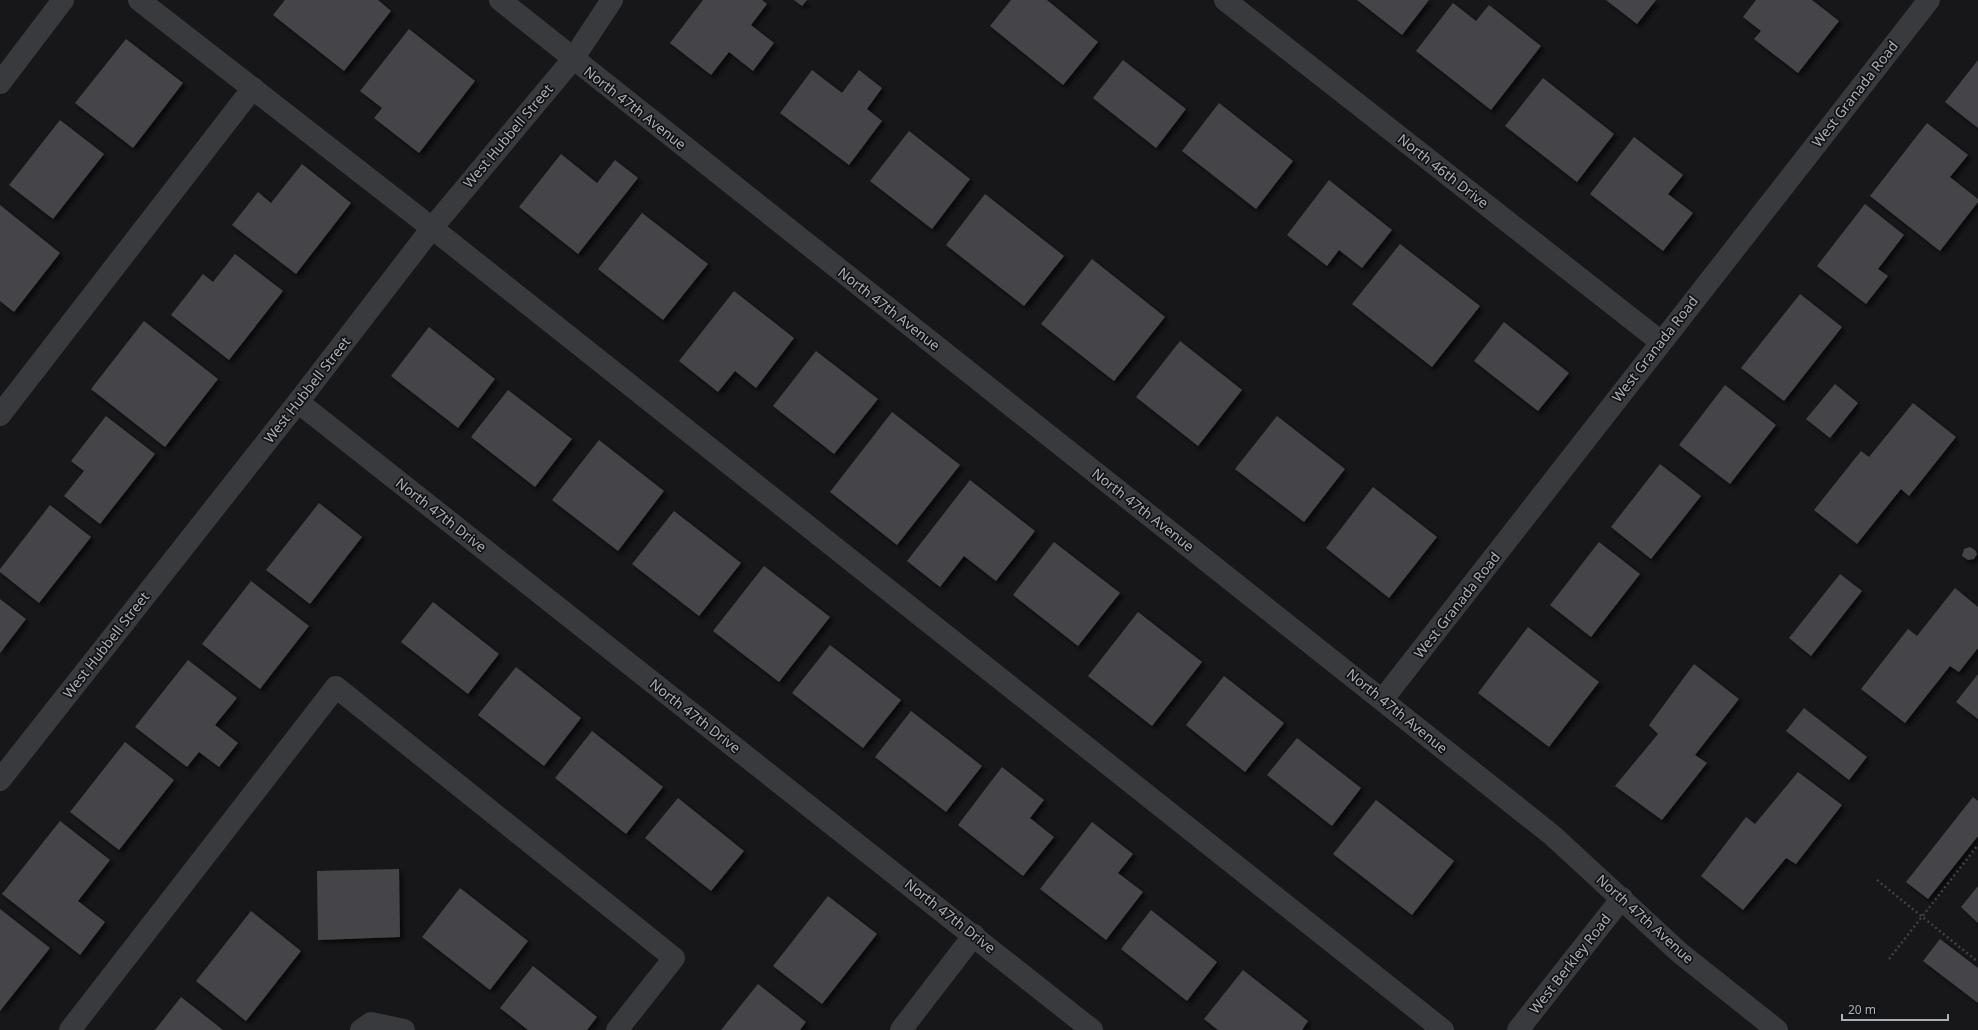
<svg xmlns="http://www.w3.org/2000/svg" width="1978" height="1030" font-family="'Noto Sans',sans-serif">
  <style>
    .building { fill: #444549; filter: url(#shadow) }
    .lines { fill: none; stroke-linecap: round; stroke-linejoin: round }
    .path { stroke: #3e4145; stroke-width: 2.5; stroke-dasharray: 2 3; stroke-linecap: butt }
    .minor { stroke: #383a3e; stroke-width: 22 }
    .labels { text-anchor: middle; stroke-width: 3.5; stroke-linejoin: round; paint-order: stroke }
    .street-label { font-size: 14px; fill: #aab0b8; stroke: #121214 }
  </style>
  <defs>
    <filter id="shadow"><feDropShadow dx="3.5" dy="3.5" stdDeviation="2" flood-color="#0009"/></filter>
  </defs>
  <rect width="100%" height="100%" fill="#171719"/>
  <g class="building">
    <path d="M285 0H378L391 11 344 71 273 15Z"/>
    <path d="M703 0H762L767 4 751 25 774 43 753 71 729 52 711 75 670 43Z"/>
    <path d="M794 0H807L802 6Z"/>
    <path d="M1011 0H1047L1098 42 1063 85 990 26Z"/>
    <path d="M1357 0H1429L1402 35Z"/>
    <path d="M1606 0H1656L1637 24Z"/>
    <path d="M1756 0H1812L1839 21 1798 73 1754 39 1761 31 1743 17Z"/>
    <path d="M1453 3 1476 21 1489 5 1541 46 1491 110 1416 51Z"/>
    <path d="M409 29 475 81 419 153 374 118 382 108 360 91Z"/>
    <path d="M126 39 183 83 133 148 75 103Z"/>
    <path d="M1123 60 1186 109 1156 148 1093 98Z"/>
    <path d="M1978 60V128L1945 102Z"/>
    <path d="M812 70 842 93 859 70 882 88 867 109 882 121 849 165 780 113Z"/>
    <path d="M1543 78 1614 134 1577 182 1505 126Z"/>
    <path d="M1219 103 1293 161 1256 209 1182 151Z"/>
    <path d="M60 120 104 154 53 219 9 185Z"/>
    <path d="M1927 123 1968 155 1950 177 1978 199V202L1940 251 1870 196Z"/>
    <path d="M909 131 970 179 932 229 870 181Z"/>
    <path d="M1634 137 1683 175 1668 194 1693 213 1663 251 1590 194Z"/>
    <path d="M561 154 597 183 615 160 638 178 578 254 519 207Z"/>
    <path d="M302 164 351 203 296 274 232 225 258 192 271 203Z"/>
    <path d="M1329 180 1392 230 1362 268 1339 250 1327 266 1287 235Z"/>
    <path d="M985 194 1064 256 1024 306 946 245Z"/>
    <path d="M1865 204 1904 235 1878 269 1888 276 1866 304 1817 266Z"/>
    <path d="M0 205 60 253 14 312 0 301Z"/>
    <path d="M642 213 708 264 663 320 598 269Z"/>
    <path d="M1400 244 1480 306 1432 367 1352 304Z"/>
    <path d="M235 254 283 291 229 360 171 315 203 274 213 282Z"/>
    <path d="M1092 259 1165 317 1114 381 1041 324Z"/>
    <path d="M734 291 794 338 756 388 735 371 718 392 679 361Z"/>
    <path d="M1800 294 1842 327 1784 401 1741 368Z"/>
    <path d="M144 321 218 379 165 447 91 389Z"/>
    <path d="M1504 322 1569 373 1538 411 1474 361Z"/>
    <path d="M429 327 495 379 458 428 391 376Z"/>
    <path d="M1180 341 1242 390 1198 446 1136 397Z"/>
    <path d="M816 351 878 399 834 454 773 406Z"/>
    <path d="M1835 384 1858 403 1830 438 1806 419Z"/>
    <path d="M1725 385 1776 425 1730 484 1679 445Z"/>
    <path d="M508 390 572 439 535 487 471 437Z"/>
    <path d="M1913 403 1956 437 1909 496 1901 489 1857 544 1814 510 1861 451 1869 457Z"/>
    <path d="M892 412 960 465 897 545 830 492Z"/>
    <path d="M106 416 155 454 100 524 64 496 84 471 71 461Z"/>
    <path d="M1277 416 1345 469 1304 522 1235 469Z"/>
    <path d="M599 440 664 491 618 551 552 500Z"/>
    <path d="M1660 464 1701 496 1651 559 1611 527Z"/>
    <path d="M970 480 1035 531 996 581 964 556 940 587 907 561Z"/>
    <path d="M1373 487 1437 537 1389 598 1326 548Z"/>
    <path d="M319 503 362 537 310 604 266 570Z"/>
    <path d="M50 505 91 537 39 603 0 572V569Z"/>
    <path d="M674 511 741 563 699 616 632 564Z"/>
    <path d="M1054 542 1120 593 1078 646 1013 595Z"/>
    <path d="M1599 542 1640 574 1591 637 1550 605Z"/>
    <path d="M1970 547 1975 550 1977 554 1974 559 1968 560 1962 556 1964 549Z"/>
    <path d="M764 566 830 617 779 682 713 631Z"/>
    <path d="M1840 574 1862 591 1811 656 1789 638Z"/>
    <path d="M251 581 309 626 260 689 202 644Z"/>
    <path d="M1955 588 1978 607V648L1959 672 1950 666 1905 723 1861 689 1908 629 1917 636Z"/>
    <path d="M0 599 26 619 0 653Z"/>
    <path d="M433 602 499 654 468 694 401 642Z"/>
    <path d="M1138 612 1202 662 1152 726 1088 676Z"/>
    <path d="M1528 627 1599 682 1549 747 1478 693Z"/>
    <path d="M830 645 901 700 863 748 792 693Z"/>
    <path d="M188 660 237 698 215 725 238 743 219 767 199 752 187 767 135 727Z"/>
    <path d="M1694 664 1739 699 1695 755 1707 763 1662 820 1615 786 1658 734 1649 725Z"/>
    <path d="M516 667 581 718 544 766 478 715Z"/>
    <path d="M1978 674V719L1956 702Z"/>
    <path d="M1224 676 1284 723 1245 772 1186 725Z"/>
    <path d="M1804 708 1867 757 1849 780 1786 731Z"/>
    <path d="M911 711 982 766 946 812 875 757Z"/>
    <path d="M592 731 663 787 626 834 555 778Z"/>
    <path d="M1297 738 1361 788 1332 826 1267 775Z"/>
    <path d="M125 742 174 780 119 850 70 812Z"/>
    <path d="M1002 767 1044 800 1030 818 1054 837 1023 876 958 825Z"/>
    <path d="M1798 772 1842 805 1796 864 1786 858 1743 910 1701 876 1746 817 1755 824Z"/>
    <path d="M1973 797 1978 801V836L1928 899 1906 882Z"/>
    <path d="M678 798 744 851 711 891 645 838Z"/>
    <path d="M1376 800 1454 861 1412 915 1333 854Z"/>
    <path d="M60 821 110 860 78 901 105 922 80 955 2 894Z"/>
    <path d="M1092 822 1133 854 1118 873 1143 892 1106 940 1040 889Z"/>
    <path d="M399 869 400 937 318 940 317 871Z"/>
    <path d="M1978 886V923L1961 907Z"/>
    <path d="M460 888 528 941 490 990 422 937Z"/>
    <path d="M828 896 877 934 822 1004 773 966Z"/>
    <path d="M0 909 50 948 0 1011Z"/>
    <path d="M1151 910 1217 962 1187 1001 1121 949Z"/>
    <path d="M251 911 301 951 246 1021 196 981Z"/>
    <path d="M1940 939 1978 968V1003L1923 961Z"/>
    <path d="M533 966 597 1017 587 1030H528L500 1008Z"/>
    <path d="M1243 970 1308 1021 1302 1030H1218L1204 1019Z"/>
    <path d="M758 984 806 1022 800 1030H721Z"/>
    <path d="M181 997 223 1030H155Z"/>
  </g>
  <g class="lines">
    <g class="path">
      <path d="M1877 880 1978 962"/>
      <path d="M1889 959 1978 845"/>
    </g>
    <g class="minor">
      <path d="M139 0 432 228 1443 1030"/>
      <path d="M500 0 1552 835 1680 953 1777 1030"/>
      <path d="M1225 0 1661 342"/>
      <path d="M0 83 63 0"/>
      <path d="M298 402 1092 1030"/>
      <path d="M0 415 253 88"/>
      <path d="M1383 699 1929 0"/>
      <path d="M0 780 298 402 432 228 573 59 612 0"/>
      <path d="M70 1030 336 687 674 958 617 1030"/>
      <path d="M361 1030 371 1023 404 1030"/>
      <path d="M901 1030 974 935"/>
      <path d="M1518 1030 1622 898"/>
    </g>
  </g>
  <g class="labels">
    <g class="street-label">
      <text transform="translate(1855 94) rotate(-52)" y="5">West Granada Road</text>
      <text transform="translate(635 108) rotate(38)" y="5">North 47th Avenue</text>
      <text transform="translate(508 136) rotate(-50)" y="5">West Hubbell Street</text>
      <text transform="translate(1443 171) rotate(38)" y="5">North 46th Drive</text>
      <text transform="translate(889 309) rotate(38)" y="5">North 47th Avenue</text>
      <text transform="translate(1655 349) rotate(-52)" y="5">West Granada Road</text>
      <text transform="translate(307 390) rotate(-52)" y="5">West Hubbell Street</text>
      <text transform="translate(1143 510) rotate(38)" y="5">North 47th Avenue</text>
      <text transform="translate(441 515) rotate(38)" y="5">North 47th Drive</text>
      <text transform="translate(1457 605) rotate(-52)" y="5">West Granada Road</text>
      <text transform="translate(106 645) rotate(-52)" y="5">West Hubbell Street</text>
      <text transform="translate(1397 711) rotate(39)" y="5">North 47th Avenue</text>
      <text transform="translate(695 716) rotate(38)" y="5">North 47th Drive</text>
      <text transform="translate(950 916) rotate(38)" y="5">North 47th Drive</text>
      <text transform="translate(1645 919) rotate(42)" y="5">North 47th Avenue</text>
      <text transform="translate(1570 964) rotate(-52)" y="5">West Berkley Road</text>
    </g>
  </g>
  <path d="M1842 1014v6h106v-6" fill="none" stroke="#aab0b8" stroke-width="2"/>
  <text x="1848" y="1014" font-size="12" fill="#aab0b8" stroke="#121214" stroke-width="3" paint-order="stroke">20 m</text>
</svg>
